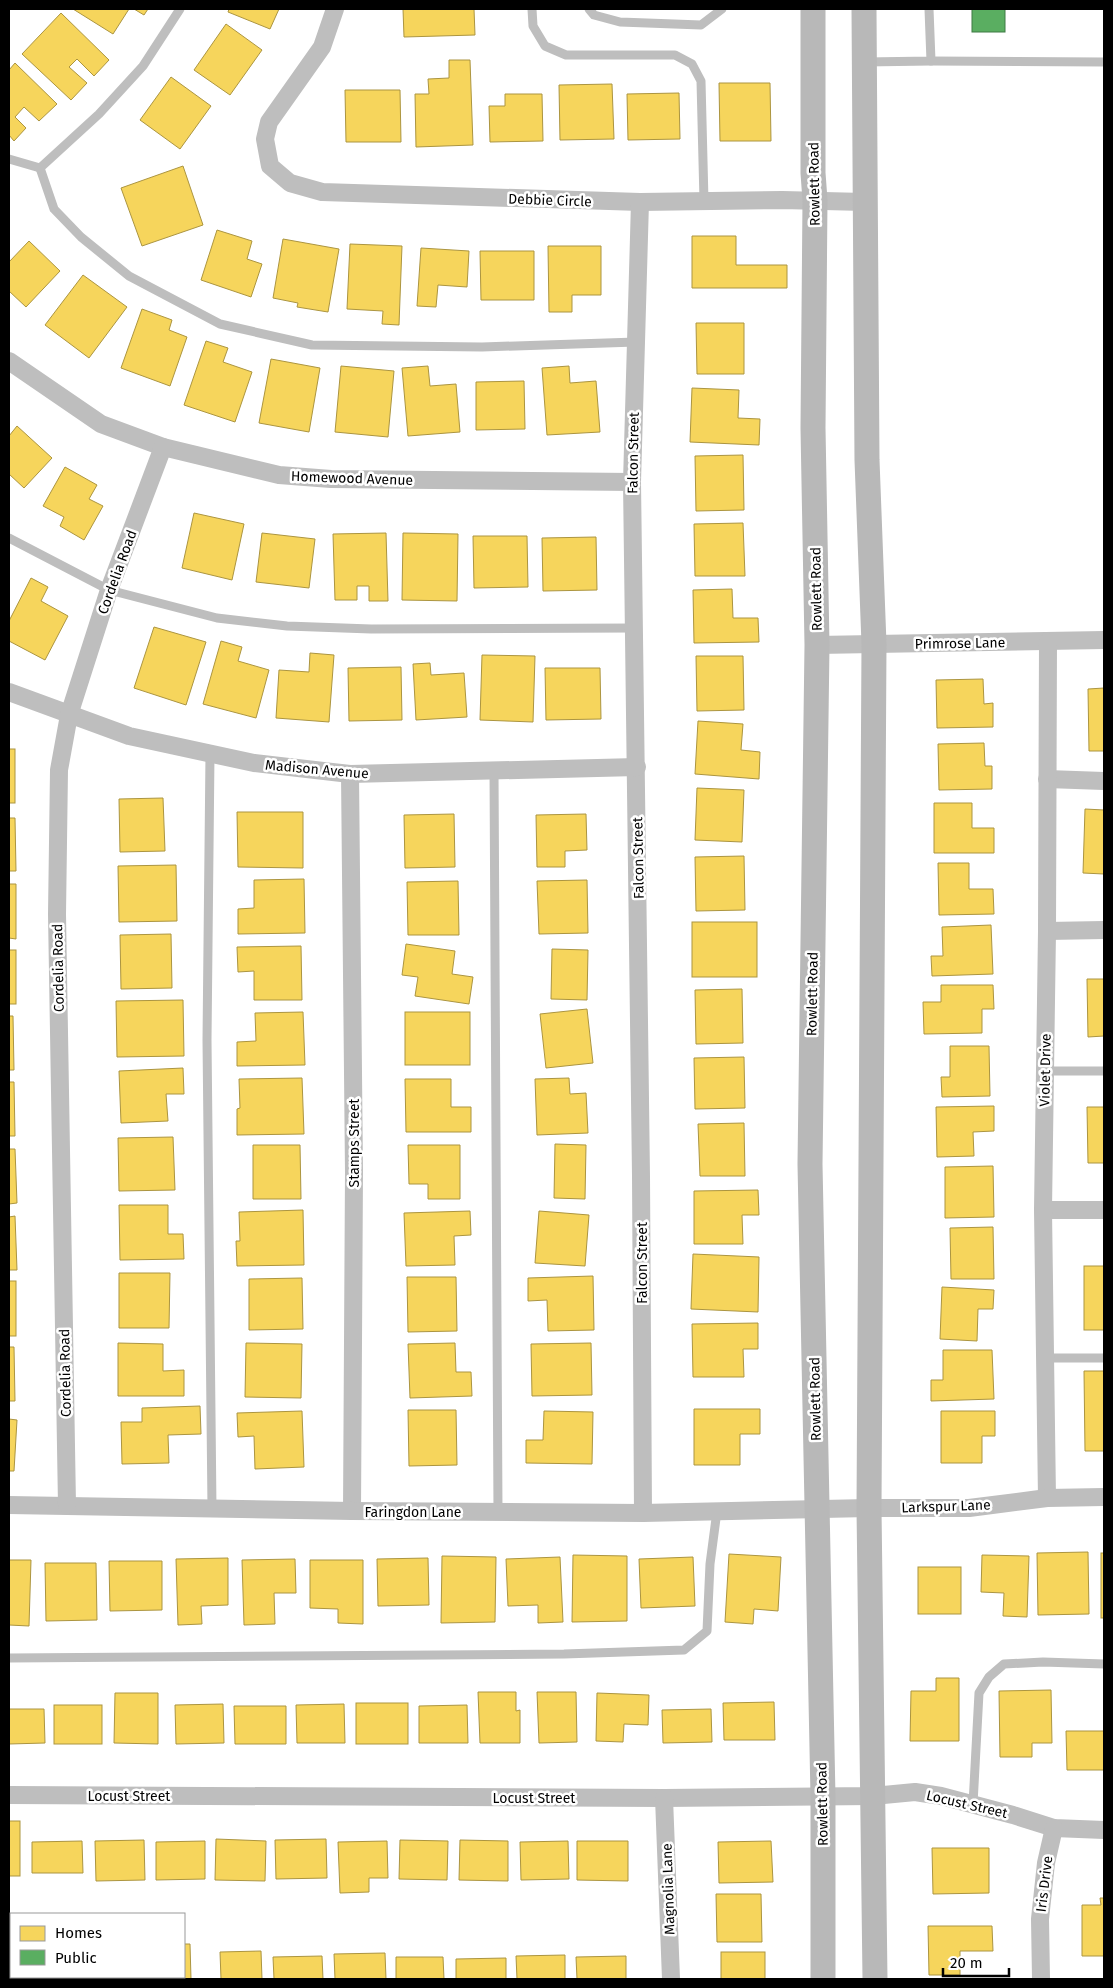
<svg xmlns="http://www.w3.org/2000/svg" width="1113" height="1988" font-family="'Fira Sans',sans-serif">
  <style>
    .homes { fill: #f6d55c; stroke: #ac9540 }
    .public { fill: #5aae61; stroke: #3f7a44 }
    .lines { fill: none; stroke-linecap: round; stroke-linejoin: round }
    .service { stroke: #bebebe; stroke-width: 9 }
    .minor { stroke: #bebebe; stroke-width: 18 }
    .secondary { stroke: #b8b8b8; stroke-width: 25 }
    .labels { text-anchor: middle; stroke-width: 5; stroke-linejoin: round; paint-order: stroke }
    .street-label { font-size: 14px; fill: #000; stroke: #fff }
  </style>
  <rect width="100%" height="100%" fill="#fff"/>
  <g class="homes">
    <path d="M73 9H129L113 34Z"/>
    <path d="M134 9H148L144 15Z"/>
    <path d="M229 9H279L270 29 228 12Z"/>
    <path d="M403 9H474L475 35 404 37Z"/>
    <path d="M61 13 109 60 94 76 77 59 69 67 87 83 71 100 22 54Z"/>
    <path d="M226 24 262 50 230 95 194 70Z"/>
    <path d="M449 60H470L473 145 416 147 415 94H429L428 79 449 78Z"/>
    <path d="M15 63 57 104 39 121 24 107 15 117 26 128 14 141 9 135V70Z"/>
    <path d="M171 77 211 106 180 149 140 120Z"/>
    <path d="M719 83H770L771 141H720Z"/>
    <path d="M612 84 614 139 560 140 559 85Z"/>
    <path d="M345 90H400L401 142H346Z"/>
    <path d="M679 93 680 139 628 140 627 94Z"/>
    <path d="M505 94H542L543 141 490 142 489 106H505Z"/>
    <path d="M183 166 203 225 142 246 121 188Z"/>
    <path d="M217 230 252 241 247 259 262 264 251 297 201 280Z"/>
    <path d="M692 236H736V265H787V288H692Z"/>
    <path d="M283 239 339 249 328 312 297 307 298 303 273 298Z"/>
    <path d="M29 241 60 271 26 307 9 291V262Z"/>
    <path d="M350 244 402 246 399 325 382 324 383 311 347 309Z"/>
    <path d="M548 246H601V295H572V312H549Z"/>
    <path d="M421 248 469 251 467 287 438 285 436 307 417 306Z"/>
    <path d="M480 251H534V300H481Z"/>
    <path d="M83 275 127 307 89 358 45 325Z"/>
    <path d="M142 309 172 320 169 330 187 337 170 386 121 368Z"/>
    <path d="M696 323H744V374H697Z"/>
    <path d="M206 341 228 348 223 362 252 372 235 422 184 405Z"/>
    <path d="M271 359 320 368 309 432 259 423Z"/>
    <path d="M341 366 394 371 388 437 335 432Z"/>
    <path d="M428 366 430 386 456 384 460 432 408 436 402 368Z"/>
    <path d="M569 366 570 383 596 381 600 432 547 435 542 368Z"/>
    <path d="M524 381 525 429 476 430V382Z"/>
    <path d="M692 388 739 390 738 418 760 419 759 445 690 442Z"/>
    <path d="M17 426 52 458 24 488 9 474V436Z"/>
    <path d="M743 455 744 510 696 511 695 456Z"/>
    <path d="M65 467 97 485 89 499 103 506 84 540 60 526 64 517 43 506Z"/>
    <path d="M194 513 244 524 232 580 182 568Z"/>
    <path d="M743 523 745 576H695L694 524Z"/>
    <path d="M262 533 315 539 309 588 256 582Z"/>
    <path d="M386 533 388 601H369V586H357V600H335L333 534Z"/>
    <path d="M403 533 458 534 457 601 402 600Z"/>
    <path d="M473 536H527L528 587 474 588Z"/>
    <path d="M596 537 597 590 543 591 542 538Z"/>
    <path d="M31 578 48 587 41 601 68 616 45 660 9 641V621Z"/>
    <path d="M732 589 733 618H758L759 642 694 643 693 590Z"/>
    <path d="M154 627 206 642 186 705 134 688Z"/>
    <path d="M221 641 242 647 238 661 269 670 256 718 203 704Z"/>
    <path d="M310 653 334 655 329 722 276 718 279 670 309 672Z"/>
    <path d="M482 655 535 656 533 722 480 720Z"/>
    <path d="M696 656H743L744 710 697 711Z"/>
    <path d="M430 663 431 675 464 673 467 717 416 720 413 664Z"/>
    <path d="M401 667 402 720 349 721 348 668Z"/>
    <path d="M545 668H600L601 719 546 720Z"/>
    <path d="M983 679 984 704 993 703V727L937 728 936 680Z"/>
    <path d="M1104 688V751H1089L1088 689Z"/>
    <path d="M698 721 743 724 741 750 760 752 759 779 695 774Z"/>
    <path d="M984 743 985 766H992V789L939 790 938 744Z"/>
    <rect x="9" y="749" width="6" height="54"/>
    <path d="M697 788 744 790 742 842 695 840Z"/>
    <path d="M163 798 165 851 120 852 119 799Z"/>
    <path d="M934 803H972V828H994V853H934Z"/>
    <path d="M1085 809 1104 810V874L1083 873Z"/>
    <path d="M237 812H303V868L238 867Z"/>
    <path d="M454 814 455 867 405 868 404 815Z"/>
    <path d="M586 814 587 850 565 851V867H537L536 815Z"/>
    <path d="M9 818H15L16 871H9Z"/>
    <path d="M744 856 745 910 696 911 695 857Z"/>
    <path d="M938 863H969V889H993L994 914 939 915Z"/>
    <path d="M176 865 177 921 119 922 118 866Z"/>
    <path d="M304 879 305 933 238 934V909L254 908V880Z"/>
    <path d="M587 880 588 933 539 934 537 881Z"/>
    <path d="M458 881 459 935H408L407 882Z"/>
    <path d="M9 884H16V939L9 938Z"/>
    <rect x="692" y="922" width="65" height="55"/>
    <path d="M991 925 993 974 932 976 931 956H943L942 927Z"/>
    <path d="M171 934 172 988 121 989 120 935Z"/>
    <path d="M406 944 455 951 452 974 473 977 469 1004 415 996 418 977 402 975Z"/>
    <path d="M301 946 302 1000H254V971L238 972 237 947Z"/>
    <path d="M552 949 588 950 587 1000 551 999Z"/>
    <rect x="9" y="950" width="7" height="54"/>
    <path d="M1087 979H1104V1036L1088 1037Z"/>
    <path d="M941 985H993L994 1009H982V1033L924 1034 923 1002H941Z"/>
    <path d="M742 989 743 1043 696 1044 695 990Z"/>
    <path d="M183 1000 184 1056 117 1057 116 1001Z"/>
    <path d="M587 1009 593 1063 546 1068 540 1014Z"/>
    <path d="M303 1012 305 1065 237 1066V1042L256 1041 255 1013Z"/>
    <rect x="405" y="1012" width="65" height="53"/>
    <path d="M9 1016H13L14 1070H9Z"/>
    <path d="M950 1046H989L990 1096 942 1097 941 1077H950Z"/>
    <path d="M744 1057 745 1108 695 1109 694 1058Z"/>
    <path d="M183 1068 184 1094H166L168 1121 121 1123 119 1071Z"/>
    <path d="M302 1078 304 1134 237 1135V1109L240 1108 239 1079Z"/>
    <path d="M569 1078 570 1094 586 1093 588 1133 537 1135 535 1079Z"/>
    <path d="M405 1079H451V1107H471V1132H406Z"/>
    <path d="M9 1082H14L15 1136H9Z"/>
    <path d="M994 1106V1131L973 1132 974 1156 937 1157 936 1107Z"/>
    <path d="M1087 1107H1104V1163H1088Z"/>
    <path d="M744 1123 745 1176H700L698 1124Z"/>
    <path d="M173 1137 175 1190 119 1191 118 1138Z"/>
    <path d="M555 1144 586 1145 585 1199 554 1198Z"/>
    <path d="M253 1145H300L301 1199H253Z"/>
    <path d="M408 1145H460V1199H428V1184H409Z"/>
    <path d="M9 1149H15L17 1203 9 1204Z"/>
    <path d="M993 1166 994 1217 945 1218V1167Z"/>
    <path d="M758 1190 759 1215H742L743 1244H694V1191Z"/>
    <path d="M119 1205H168V1234H183L184 1259 120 1260Z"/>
    <path d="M303 1210 304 1265 237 1266 236 1241H240L239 1212Z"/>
    <path d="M470 1211 471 1235 454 1236 455 1265 406 1266 404 1213Z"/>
    <path d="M539 1211 589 1215 585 1266 535 1263Z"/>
    <path d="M15 1216 17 1270H9V1217Z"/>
    <path d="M993 1227 994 1279H951L950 1228Z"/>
    <path d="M693 1254 759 1257 758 1312 691 1309Z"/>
    <rect x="1084" y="1266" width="20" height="64"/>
    <path d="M119 1273H170L169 1328H119Z"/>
    <path d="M593 1276 594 1330 548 1331 547 1300 528 1301V1278Z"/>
    <path d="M407 1277H456L457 1331 408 1332Z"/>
    <path d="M302 1278 303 1329 249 1330V1279Z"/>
    <rect x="9" y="1281" width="7" height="55"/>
    <path d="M942 1287 994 1290 993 1309H978L977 1341 940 1339Z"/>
    <path d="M758 1323V1349H743L744 1377H693L692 1324Z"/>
    <path d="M118 1343 163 1344V1371L184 1370V1396H118Z"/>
    <path d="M246 1343 302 1344 301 1398 245 1397Z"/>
    <path d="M455 1343 456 1372H471L472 1396 410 1398 408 1344Z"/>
    <path d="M591 1343 592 1395 532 1396 531 1344Z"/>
    <path d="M9 1347H14L15 1401H9Z"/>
    <path d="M943 1350H992L994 1399 931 1401V1380H943Z"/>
    <path d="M1084 1371H1104V1451H1085Z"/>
    <path d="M200 1406 201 1434 168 1435 169 1463 122 1464 121 1422H142V1408Z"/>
    <path d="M694 1409H760V1434H740V1465H694Z"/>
    <path d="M408 1410H456L457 1465 409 1466Z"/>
    <path d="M302 1411 304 1467 255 1469 254 1436 238 1437 237 1413Z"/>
    <path d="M544 1411 593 1412 592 1464 526 1463V1440H543Z"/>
    <path d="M941 1411H995V1436H982V1463H941Z"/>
    <path d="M9 1419 17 1420 14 1471H9Z"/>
    <path d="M1088 1552 1089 1614 1038 1615 1037 1553Z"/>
    <rect x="1101" y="1553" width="3" height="65"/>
    <path d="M729 1554 781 1557 778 1611 754 1609 753 1624 725 1622Z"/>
    <path d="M573 1555 627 1556V1621L572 1622Z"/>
    <path d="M982 1555 1029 1556 1027 1617 1003 1616 1004 1593 981 1592Z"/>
    <path d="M442 1556 496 1557 495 1622 441 1623Z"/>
    <path d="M560 1557 563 1622 538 1623V1605L508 1606 506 1559Z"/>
    <path d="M693 1557 695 1606 641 1608 639 1559Z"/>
    <path d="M228 1558V1605L201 1606 202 1624 178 1625 176 1559Z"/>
    <path d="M428 1558 429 1605 378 1606 377 1559Z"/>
    <path d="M295 1559 296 1593H274L275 1624 244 1625 242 1560Z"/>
    <path d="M9 1560H31L29 1626 9 1625Z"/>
    <path d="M310 1560H363V1624L338 1623V1609L310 1608Z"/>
    <path d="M109 1561H162V1610L110 1611Z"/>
    <path d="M45 1563H96L97 1620 46 1621Z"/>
    <rect x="918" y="1567" width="43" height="47"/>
    <path d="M936 1678H959V1741H910L911 1691H936Z"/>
    <path d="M1051 1690 1052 1743H1032V1757H1000L999 1691Z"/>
    <path d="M478 1692H516V1711L520 1710V1743H480Z"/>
    <path d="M537 1692H576L577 1742 539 1743Z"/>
    <path d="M115 1693H158V1744L114 1743Z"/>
    <path d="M597 1693 649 1695 648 1725 624 1724 623 1742 596 1741Z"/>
    <path d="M774 1702 775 1740H724L723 1703Z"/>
    <rect x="356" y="1703" width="52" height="41"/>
    <path d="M223 1704 224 1743 176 1744 175 1705Z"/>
    <path d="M344 1704 345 1743H297L296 1705Z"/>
    <rect x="54" y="1705" width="48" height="39"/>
    <path d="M467 1705 468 1743H419V1706Z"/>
    <path d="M234 1706H286V1744H235Z"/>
    <path d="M9 1709H44L45 1743 9 1744Z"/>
    <path d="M711 1709 712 1742 663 1743 662 1710Z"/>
    <path d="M1066 1731H1104V1770H1067Z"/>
    <rect x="9" y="1821" width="11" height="55"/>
    <path d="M216 1839 266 1841 265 1881 215 1880Z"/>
    <path d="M326 1839 327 1878 276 1879 275 1840Z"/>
    <path d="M144 1840 145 1880 96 1881 95 1841Z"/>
    <path d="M400 1840 448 1841 447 1880 399 1879Z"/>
    <path d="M460 1840 508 1841V1881L459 1880Z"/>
    <path d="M82 1841 83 1873H32V1842Z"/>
    <path d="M205 1841V1879L156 1880V1842Z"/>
    <path d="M387 1841 388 1878H369V1892L340 1893 338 1842Z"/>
    <path d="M568 1841 569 1879 521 1880 520 1842Z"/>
    <path d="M577 1841H628V1881L577 1880Z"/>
    <path d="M771 1841 773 1882 719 1883 718 1842Z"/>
    <path d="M932 1848H989V1893L933 1894Z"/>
    <path d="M716 1894H761L762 1942H717Z"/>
    <path d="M1100 1898H1104V1956H1082V1905H1101Z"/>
    <path d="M928 1926H992L993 1951H960V1975H929Z"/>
    <path d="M184 1944H190L191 1979H152V1977H184Z"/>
    <path d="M261 1951 262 1979H221L220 1952Z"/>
    <rect x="721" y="1952" width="44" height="27"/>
    <path d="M385 1953 386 1979H335L334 1954Z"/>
    <path d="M565 1955V1979H517L516 1956Z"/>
    <path d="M9 1956H11V1977H19V1979H9Z"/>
    <path d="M322 1956 323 1979H274L273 1957Z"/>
    <path d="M626 1956V1979H577L576 1957Z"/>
    <path d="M396 1957H443L444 1979H396Z"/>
    <path d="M506 1958V1979H456V1959Z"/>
    <rect x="41" y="1977" width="40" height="2"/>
    <rect x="92" y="1977" width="40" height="2"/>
  </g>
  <rect class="public" x="972" y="9" width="33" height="23"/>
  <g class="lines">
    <g class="service">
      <path d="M532 9 533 26 545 46 566 55H675L692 64 701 81 704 201"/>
      <path d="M589 9 594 15 620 22 701 25 722 9"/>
      <path d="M931 61 1104 62"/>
      <path d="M865 62 931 61 929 9"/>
      <path d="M9 159 40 168"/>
      <path d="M40 168 54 209 81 237 129 276 220 324 312 345 482 347 636 342"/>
      <path d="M40 168 99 114 143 66 180 9"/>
      <path d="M9 538 109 590 217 618 287 626 371 629 635 628"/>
      <path d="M210 754 207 1040 212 1508"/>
      <path d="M494 770 498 1512"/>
      <path d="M1045 1071H1104"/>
      <path d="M1045 1358H1104"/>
      <path d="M9 1658 564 1654 684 1650 707 1631 710 1564 717 1511"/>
      <path d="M973 1804 979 1693 989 1677 1004 1664 1043 1662 1104 1664"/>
    </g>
    <g class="minor">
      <path d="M335 9 322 47 269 122 265 139 270 166 290 183 322 192 640 202 782 200 865 202"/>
      <path d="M640 202 632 482 641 1176 643 1513"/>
      <path d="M9 361 101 424 163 447 279 475 331 479 632 482"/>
      <path d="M817 645 1104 640"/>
      <path d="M9 692 129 736 254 763 350 774 637 767"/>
      <path d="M350 774 354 1172 352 1511"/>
      <path d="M1047 779 1104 781"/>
      <path d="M1047 931 1104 930"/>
      <path d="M1043 1210H1104"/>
      <path d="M1047 1498 1043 1210 1047 931 1048 642"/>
      <path d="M9 1505 352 1511 643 1513 869 1508H969L1047 1498 1104 1497"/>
      <path d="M67 1505 57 914 59 770 69 715 109 590 163 447"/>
      <path d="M9 1795 664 1798 873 1796 915 1792 941 1796 1013 1815 1054 1828 1104 1830"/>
      <path d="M664 1798 671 1979"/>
      <path d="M1041 1979 1040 1919 1046 1863 1054 1828"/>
    </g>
    <g class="secondary">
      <path d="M813 9V173L815 200 813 428 817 645 810 1164 823 1797V1979"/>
      <path d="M864 9 867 460 874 644 869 1508 875 1979"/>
    </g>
  </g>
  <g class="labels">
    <g class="street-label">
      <text transform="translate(814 184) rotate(-91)" y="5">Rowlett Road</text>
      <text transform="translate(550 200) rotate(2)" y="5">Debbie Circle</text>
      <text transform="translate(633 453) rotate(-89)" y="5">Falcon Street</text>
      <text transform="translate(352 478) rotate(2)" y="5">Homewood Avenue</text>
      <text transform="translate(117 572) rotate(-70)" y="5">Cordelia Road</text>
      <text transform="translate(816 589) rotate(-91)" y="5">Rowlett Road</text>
      <text transform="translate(960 643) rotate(-1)" y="5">Primrose Lane</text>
      <text transform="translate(317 769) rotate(5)" y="5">Madison Avenue</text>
      <text transform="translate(638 858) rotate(-91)" y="5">Falcon Street</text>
      <text transform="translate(58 968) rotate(-91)" y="5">Cordelia Road</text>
      <text transform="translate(812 994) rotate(-89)" y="5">Rowlett Road</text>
      <text transform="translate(1045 1070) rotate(-89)" y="5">Violet Drive</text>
      <text transform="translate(354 1143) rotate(-90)" y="5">Stamps Street</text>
      <text transform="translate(642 1263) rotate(-90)" y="5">Falcon Street</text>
      <text transform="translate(65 1373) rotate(-91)" y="5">Cordelia Road</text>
      <text transform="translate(815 1399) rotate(-91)" y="5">Rowlett Road</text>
      <text transform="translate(946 1506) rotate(-2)" y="5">Larkspur Lane</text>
      <text x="413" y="1517">Faringdon Lane</text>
      <text x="129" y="1801">Locust Street</text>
      <text x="534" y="1803">Locust Street</text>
      <text transform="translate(822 1804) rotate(-91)" y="5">Rowlett Road</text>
      <text transform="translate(967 1804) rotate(13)" y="5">Locust Street</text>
      <text transform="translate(1044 1884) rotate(-83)" y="5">Iris Drive</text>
      <text transform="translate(668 1889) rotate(-92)" y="5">Magnolia Lane</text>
    </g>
  </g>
  <rect width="1113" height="1988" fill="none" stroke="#000000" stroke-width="20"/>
  <rect x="10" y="1913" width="175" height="65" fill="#ffffff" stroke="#999999"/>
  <rect x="20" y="1926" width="25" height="15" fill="#f6d55c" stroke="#999999"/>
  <text x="55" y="1938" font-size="15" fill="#000000">Homes</text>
  <rect x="20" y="1950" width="25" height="15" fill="#5aae61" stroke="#999999"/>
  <text x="55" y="1963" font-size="15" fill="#000000">Public</text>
  <path d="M943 1968v8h66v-8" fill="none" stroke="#000000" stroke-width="2.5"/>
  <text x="950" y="1968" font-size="15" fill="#000000" stroke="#ffffff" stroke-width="4" paint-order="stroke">20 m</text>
</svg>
